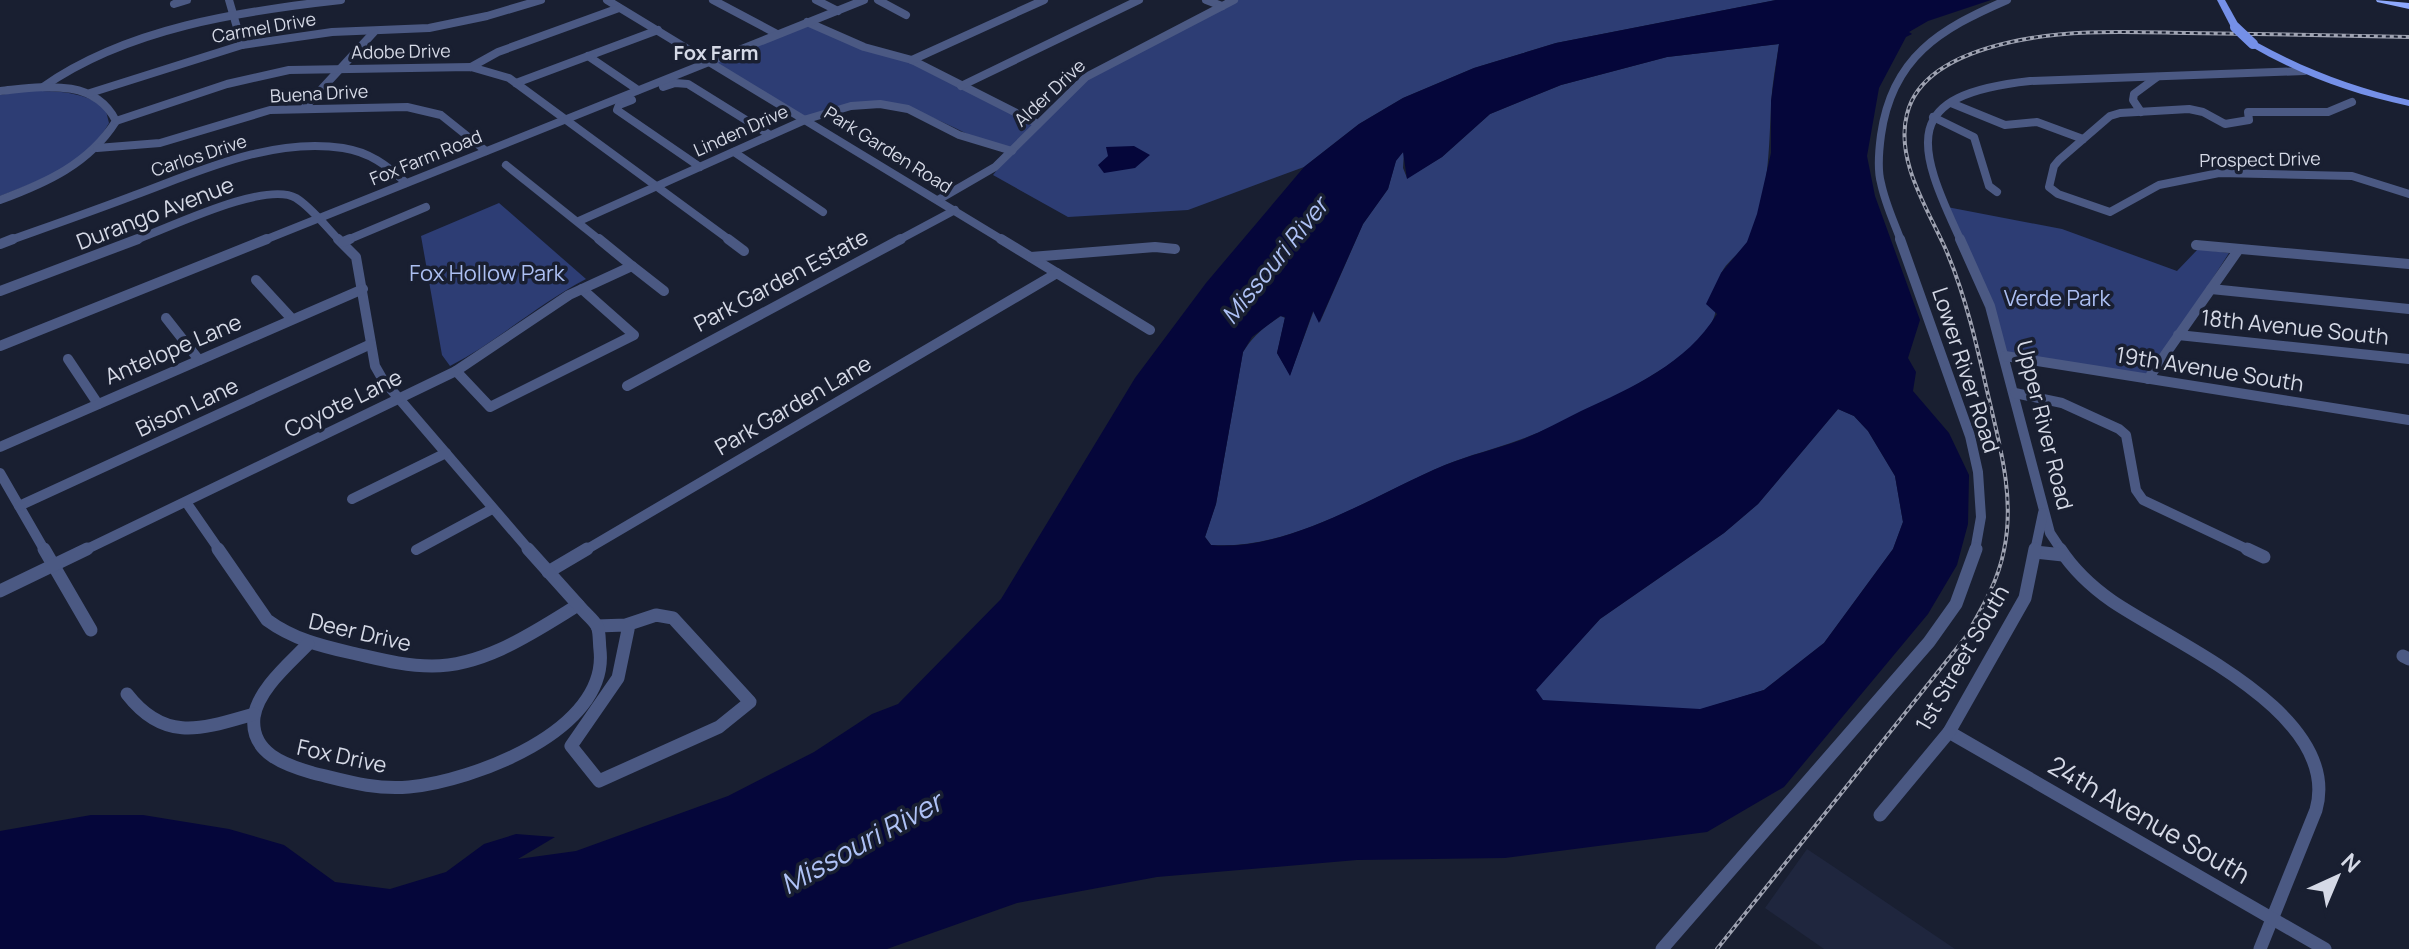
<svg xmlns="http://www.w3.org/2000/svg" width="2409" height="949" font-family="Manrope,sans-serif">
  <style>
    .built { fill: #1f263e }
    .green { fill: #2d3d74 }
    .water { fill: #05063a; fill-rule: evenodd }
    .lines { fill: none; stroke-linecap: round; stroke-linejoin: round }
    .minor-far2 { stroke: #4b5983; stroke-width: 8 }
    .minor-far1 { stroke: #4b5983; stroke-width: 10 }
    .minor { stroke: #4b5983; stroke-width: 13 }
    .major { fill: #7590e8; fill-rule: evenodd }
    .highway { fill: #8ea9fd; fill-rule: evenodd }
    .rail-casing { stroke: #9fa3b2; stroke-width: 4 }
    .rail { stroke: #191f31; stroke-width: 2; stroke-dasharray: 4; stroke-linecap: butt }
    .major-bridge { stroke: #7590e8; stroke-width: 10 }
    .labels { text-anchor: middle; stroke-width: 7; stroke-linejoin: round; paint-order: stroke }
    .far-street-label { font-size: 18px; fill: #d5d9e6; stroke: #191f31 }
    .far-neighbourhood-label { font-size: 20px; font-weight: bold; fill: #d5d9e6; stroke: #191f31 }
    .street-label { font-size: 22px; fill: #d5d9e6; stroke: #191f31 }
    .park-label { font-size: 22px; fill: #acbff2; stroke: #191f31 }
    .water-label { font-size: 24px; font-style: italic; fill: #afc2f6; stroke: #191f31 }
    .near-street-label { font-size: 26px; fill: #d5d9e6; stroke: #191f31 }
    .near-water-label { font-size: 28px; font-style: italic; fill: #afc2f6; stroke: #191f31 }
  </style>
  <rect width="100%" height="100%" fill="#191f31"/>
  <path class="built" d="M1807 849 1834 867 1955 949H1824L1765 908Z"/>
  <g class="green">
    <path d="M1234 0H1776L1556 43 1474 68 1403 98 1359 124 1304 167 1188 210 1068 217 993 175 1011 152C969 139 926 107 881 104 861 103 828 115 807 119L711 61 807 22 864 47 900 56 1038 124 1074 87Z"/>
    <path d="M1779 44C1776 64 1772 84 1771 104 1769 149 1769 199 1748 241 1742 253 1726 261 1721 274 1713 295 1723 307 1707 331 1682 368 1563 425 1519 440 1495 449 1469 455 1445 465 1372 496 1293 550 1211 545L1205 537 1216 504 1243 352C1253 336 1265 326 1281 316L1285 318 1277 353 1290 375 1314 310 1320 322 1363 224 1388 189 1396 160 1404 151 1403 168 1407 178 1442 157 1490 114 1561 85 1667 57Z"/>
    <path d="M23 91C54 91 79 90 105 107L109 123C86 164 42 180 0 196V95Z"/>
    <path d="M499 203 586 279C538 304 498 341 450 366L442 355 421 236Z"/>
    <path d="M1947 207 2062 229 2177 271 2198 249 2229 253 2148 379 2005 356Z"/>
    <path d="M1838 409 1854 416 1868 431 1895 476 1903 522 1893 549 1824 643 1764 690 1699 710 1543 701 1535 690 1600 619 1724 533 1758 504Z"/>
  </g>
  <g class="water">
    <path d="M1776 0H1991L1928 21 1909 32 1912 34 1906 37 1879 88 1867 156 1875 196 1920 320 1908 358 1916 372 1913 391 1949 433 1969 475 1968 524 1957 565 1928 614 1784 787 1707 832 1505 858 1357 860 1157 877 1017 903 887 949H0V831L91 815H143L229 829 284 845 335 882 390 889 446 872 484 844 516 834 555 837 518 859 576 851 728 796 814 752 872 714 898 704 1001 599 1135 378 1206 283 1304 167 1359 124 1403 98 1474 68 1556 43ZM1779 44 1771 101V153L1757 214 1747 242 1721 273 1706 304 1717 314C1686 364 1633 387 1581 411 1561 421 1541 432 1521 440 1496 449 1470 455 1445 465 1375 494 1289 552 1211 545L1205 537 1216 504 1243 352 1252 337 1280 316 1285 317 1277 353 1290 376 1313 311 1319 323 1363 224 1388 189 1396 161 1403 152 1407 179 1442 157 1490 114 1561 85 1667 57ZM1838 409 1854 416 1868 431 1895 476 1903 522 1893 549 1824 643 1764 690 1700 709 1543 700 1536 690 1600 619 1724 533 1758 504Z"/>
    <path d="M1134 146 1150 155 1135 168 1104 173 1098 165 1108 156 1106 147Z"/>
  </g>
  <g class="lines">
    <g class="minor-far2">
      <path d="M229 0 242 45"/>
      <path d="M607 0 1004 241"/>
      <path d="M713 0 777 34"/>
      <path d="M816 0 838 11"/>
      <path d="M878 0 906 15"/>
      <path d="M1206 0 1222 6"/>
      <path d="M174 4 187 0"/>
      <path d="M807 22 864 47 912 60 1038 124"/>
      <path d="M588 56 638 90"/>
      <path d="M912 60 1044 0"/>
      <path d="M471 67 498 52 619 8"/>
      <path d="M516 83 658 30"/>
      <path d="M961 86 1139 0"/>
      <path d="M43 87C127 28 241 11 341 0"/>
      <path d="M663 87 675 83 688 84 770 135"/>
      <path d="M0 91C42 87 94 77 116 121 89 164 46 183 0 200"/>
      <path d="M90 93 242 45 332 32 429 28 487 16 541 0"/>
      <path d="M632 100 619 105 617 110 700 167"/>
      <path d="M2352 102 2328 112H2248L2249 120 2225 124 2203 112 2189 109 2120 113 2110 116 2059 160 2054 166 2049 187 2058 194 2110 212 2159 185 2219 173 2352 176 2409 194"/>
      <path d="M1951 103 2005 125 2037 122 2083 139"/>
      <path d="M305 107 374 32"/>
      <path d="M2141 112 2133 100 2134 94 2157 77"/>
      <path d="M1933 117 1974 137 1989 186 1997 192"/>
      <path d="M116 121 227 84 289 70 471 67 509 78 731 241"/>
      <path d="M97 148 160 143 270 110 407 107 441 115 486 151"/>
      <path d="M734 152 823 212"/>
      <path d="M506 165 601 241"/>
      <path d="M938 200 995 167 1086 77 1234 0"/>
      <path d="M579 221 807 119 851 106 880 104 908 109 959 135 1012 151"/>
      <path d="M8 241C50 226 93 211 135 195 200 171 272 137 343 148 369 152 387 165 406 183"/>
      <path d="M133 241C167 229 265 180 296 198 312 208 327 228 340 241"/>
      <path d="M262 241 864 0"/>
      <path d="M345 241 426 207"/>
      <path d="M897 241 955 210"/>
      <path d="M1901 241C1894 222 1885 203 1881 183 1877 169 1879 150 1881 135 1892 57 1940 29 2007 0"/>
      <path d="M1961 241C1915 143 1900 95 2030 81L2304 71"/>
    </g>
    <g class="minor-far1">
      <path d="M338 239 356 257 375 366 383 380 530 551"/>
      <path d="M728 239 744 251"/>
      <path d="M1001 239 1150 330"/>
      <path d="M1900 239 1970 436 1978 472 1981 517 1975 551"/>
      <path d="M1960 239 1990 306 2050 533 2062 551"/>
      <path d="M343 242 350 239"/>
      <path d="M0 244 13 239"/>
      <path d="M2196 245 2409 264"/>
      <path d="M1031 257 1155 247 1175 249"/>
      <path d="M632 266 664 291"/>
      <path d="M256 280 292 319"/>
      <path d="M2211 289 2409 309"/>
      <path d="M0 291 138 239"/>
      <path d="M166 318 199 360"/>
      <path d="M2178 335 2409 359"/>
      <path d="M0 346 267 239"/>
      <path d="M2005 356 2409 420"/>
      <path d="M68 359 98 404"/>
      <path d="M456 371 490 407 634 335 582 289"/>
      <path d="M2148 379 2239 249"/>
      <path d="M627 386 901 239"/>
      <path d="M2015 393 2062 403 2119 429 2126 435 2136 490 2143 500 2251 551"/>
      <path d="M0 447 363 289"/>
      <path d="M0 473 45 551"/>
      <path d="M352 499 446 453"/>
      <path d="M186 502 220 551"/>
      <path d="M19 506 371 344"/>
      <path d="M416 550 492 509"/>
      <path d="M83 551 456 371 569 295 632 266 599 239"/>
      <path d="M584 551 1057 273"/>
      <path d="M2035 551 2043 513"/>
    </g>
    <g class="minor">
      <path d="M44 549 91 630"/>
      <path d="M218 549 267 620C293 639 321 646 352 653 379 659 404 666 432 666 485 666 534 632 578 605"/>
      <path d="M2060 549C2073 569 2092 587 2112 601 2175 644 2343 714 2316 810L2260 949"/>
      <path d="M2247 549 2264 557"/>
      <path d="M2035 552 2063 555"/>
      <path d="M548 572 587 549"/>
      <path d="M0 591 87 549"/>
      <path d="M597 626 626 625 656 615 673 618 750 702 719 727 599 781 571 746 618 678 629 625"/>
      <path d="M308 644C290 663 258 689 254 717 250 753 285 765 313 773 346 781 374 790 409 787 472 781 609 731 600 650 599 643 600 632 597 626 594 620 585 613 581 608 563 588 545 568 528 549"/>
      <path d="M2403 656 2409 659"/>
      <path d="M127 694C165 743 202 729 254 714"/>
      <path d="M1949 732 2325 949"/>
      <path d="M1880 815 1949 732 2025 598 2035 549"/>
      <path d="M1662 949 1929 642 1956 604 1976 549"/>
    </g>
    <g class="major">
      <path d="M2217 0H2225L2240 27 2238 29H2232Z"/>
      <path d="M2250 42H2256C2305 69 2355 88 2409 100V106C2352 94 2300 75 2250 46Z"/>
    </g>
    <path class="highway" d="M2376 0 2409 3V9L2377 2Z"/>
    <defs>
      <path id="rail" d="M1717 949 1965 638C1981 610 1998 582 2004 550 2015 498 2000 446 1988 395 1977 346 1966 297 1946 250 1928 209 1895 161 1907 114 1918 69 1971 51 2011 42 2068 29 2127 32 2186 33 2260 34 2335 35 2409 37"/>
    </defs>
    <use href="#rail" class="rail-casing"/>
    <use href="#rail" class="rail"/>
    <path class="major-bridge" d="M2235 27 2253 44"/>
  </g>
  <g class="labels">
    <g class="far-street-label">
      <text transform="translate(264 28) rotate(-10)" y="6">Carmel Drive</text>
      <text transform="translate(401 52) rotate(-1)" y="6">Adobe Drive</text>
      <text transform="translate(1050 93) rotate(-43)" y="6">Alder Drive</text>
      <text transform="translate(319 94) rotate(-3)" y="6">Buena Drive</text>
      <text transform="translate(741 131) rotate(-24)" y="6">Linden Drive</text>
      <text transform="translate(888 150) rotate(32)" y="6">Park Garden Road</text>
      <text transform="translate(199 156) rotate(-18)" y="6">Carlos Drive</text>
      <text transform="translate(426 158) rotate(-22)" y="6">Fox Farm Road</text>
      <text transform="translate(2260 160) rotate(-1)" y="6">Prospect Drive</text>
    </g>
    <g class="far-neighbourhood-label">
      <text x="716" y="60">Fox Farm</text>
    </g>
    <g class="street-label">
      <text transform="translate(155 213) rotate(-21)" y="8">Durango Avenue</text>
      <text transform="translate(781 280) rotate(-28)" y="8">Park Garden Estate</text>
      <text transform="translate(2295 327) rotate(6)" y="8">18th Avenue South</text>
      <text transform="translate(173 349) rotate(-23)" y="8">Antelope Lane</text>
      <text transform="translate(2210 369) rotate(9)" y="8">19th Avenue South</text>
      <text transform="translate(1966 370) rotate(72)" y="8">Lower River Road</text>
      <text transform="translate(343 403) rotate(-26)" y="8">Coyote Lane</text>
      <text transform="translate(793 405) rotate(-30)" y="8">Park Garden Lane</text>
      <text transform="translate(187 407) rotate(-25)" y="8">Bison Lane</text>
      <text transform="translate(2045 425) rotate(76)" y="8">Upper River Road</text>
      <text transform="translate(360 632) rotate(13)" y="8">Deer Drive</text>
      <text transform="translate(1962 658) rotate(-60)" y="8">1st Street South</text>
      <text transform="translate(342 756) rotate(12)" y="8">Fox Drive</text>
    </g>
    <g class="park-label">
      <text x="487" y="281">Fox Hollow Park</text>
      <text x="2057" y="306">Verde Park</text>
    </g>
    <g class="water-label">
      <text transform="translate(1275 261) rotate(-51)" y="8">Missouri River</text>
    </g>
    <g class="near-street-label">
      <text transform="translate(2149 820) rotate(30)" y="9">24th Avenue South</text>
    </g>
    <g class="near-water-label">
      <text transform="translate(861 843) rotate(-29)" y="10">Missouri River</text>
    </g>
  </g>
  <g transform="translate(2337 877) rotate(44)" stroke="#191f31" stroke-width="6" paint-order="stroke">
  <path d="M0-6L14 30L0 20L-14 30Z" fill="#d5d9e6"/>
  <text y="-12" font-size="22" font-weight="bold" text-anchor="middle" fill="#d5d9e6">N</text>
  </g>
</svg>
